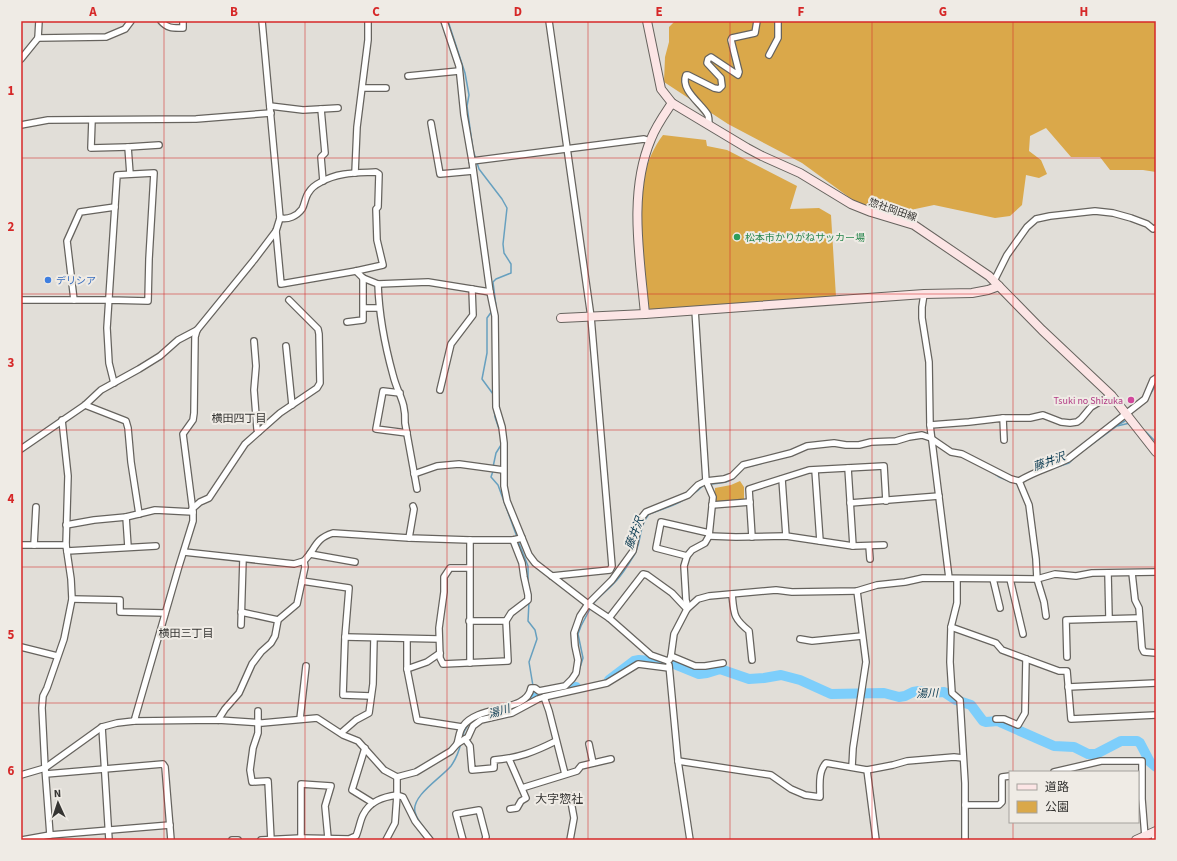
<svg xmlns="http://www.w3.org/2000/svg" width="1177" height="861" font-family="'Source Sans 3','Noto Sans JP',sans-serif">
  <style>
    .green { fill: #daa84a }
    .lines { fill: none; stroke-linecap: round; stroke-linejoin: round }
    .stream { stroke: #67a0bf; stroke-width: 1.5 }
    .river { stroke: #7dcefb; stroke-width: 10 }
    .street-casing { stroke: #66635e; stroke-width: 8 }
    .secondary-casing { stroke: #66635e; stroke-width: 10 }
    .street { stroke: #fff; stroke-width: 5.5 }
    .secondary { stroke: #fce5e5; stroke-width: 8 }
    .grid { fill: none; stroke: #d62828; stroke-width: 1; stroke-opacity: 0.55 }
    .leisure-dot { fill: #2e9e5b; stroke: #efebe5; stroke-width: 1.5 }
    .shop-dot { fill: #3f7fe0; stroke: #efebe5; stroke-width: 1.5 }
    .hotel-dot { fill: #d1479c; stroke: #efebe5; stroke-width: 1.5 }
    .labels { text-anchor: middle; stroke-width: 4; stroke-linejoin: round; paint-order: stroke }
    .street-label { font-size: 10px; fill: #353432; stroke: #efebe5 }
    .leisure-label { font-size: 10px; fill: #27864d; stroke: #efebe5; text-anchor: start }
    .shop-label { font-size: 10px; fill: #366cbe; stroke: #efebe5; text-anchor: start }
    .hotel-label { font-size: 10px; fill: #b23c85; stroke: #efebe5; text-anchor: end }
    .neighbourhood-label { font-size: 11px; fill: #353432; stroke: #efebe5 }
    .water-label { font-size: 11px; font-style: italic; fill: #0a3a51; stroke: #efebe5 }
    .quarter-label { font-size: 12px; fill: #353432; stroke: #efebe5 }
    .neatline { fill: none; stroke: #d62828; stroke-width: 1.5 }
    .grid-label { font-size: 13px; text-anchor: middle; font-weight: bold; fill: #d62828 }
  </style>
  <rect width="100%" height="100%" fill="#e1ded8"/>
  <g class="green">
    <path d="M675 21H1156V172L1143 170H1110L1100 157H1071L1046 128 1030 136 1029 151 1041 160 1047 174 1039 178 1026 175 1022 205 1010 216 995 218 934 205 901 212 876 208 857 203 802 163 728 124 664 82 665 57 669 42V27Z"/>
    <path d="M663 135 706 140 707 146 727 150 797 186 790 209 819 208 831 215 836 297 651 310 647 306C642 250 627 183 663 135Z"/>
    <path d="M740 481 744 487V500L715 502V488L731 485Z"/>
  </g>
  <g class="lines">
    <g class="stream">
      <path d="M448 21 465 73 469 95 467 106 473 150 479 169 502 199 507 208 503 244 504 253 511 264V273L496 279 493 282 496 306 495 308"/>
      <path d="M492 311 487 318V353L482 379 493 394V402"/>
      <path d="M1149 396 1156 385"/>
      <path d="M494 409 495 417 501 435"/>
      <path d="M1118 425 1125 421"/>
      <path d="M1146 432 1156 442"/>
      <path d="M888 444 896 443"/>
      <path d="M1080 453 1117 426 1130 423"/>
      <path d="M751 466 763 463"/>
      <path d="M493 467 496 453 501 445V440"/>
      <path d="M1057 467 1069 463 1076 456"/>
      <path d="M493 471 491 477 498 485 517 537"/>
      <path d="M990 471 999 477 1009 481"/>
      <path d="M710 484C725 483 730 483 740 472"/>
      <path d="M518 541 528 566V582L531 596"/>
      <path d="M529 602 528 621 535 630 537 639 529 662 533 686"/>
      <path d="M593 604C599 596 608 590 615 582 620 577 629 564 633 557 642 544 638 527 649 514 672 506 687 501 704 485"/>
      <path d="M578 674 583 658 578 634 581 626 591 607"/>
      <path d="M568 689 576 677"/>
      <path d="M489 714C510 710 518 707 535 695L534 689"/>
      <path d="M462 740 464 732 468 725"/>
      <path d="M434 840C428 832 417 822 415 812 411 796 441 778 451 766 456 759 459 751 461 743"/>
    </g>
    <g class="river">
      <path d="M672 663 699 674 707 673 720 669 749 679 764 678 781 675 800 680 831 694 884 693 899 697 905 696 913 692 919 691 931 693 944 692 956 700 971 705 983 721 986 722 998 721 1002 723 1054 746 1074 747 1088 754H1096L1121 741H1137L1140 743 1150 762 1156 767"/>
      <path d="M609 680 634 661 639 660 661 662"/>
      <path d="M535 695 576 687"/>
    </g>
    <defs>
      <g id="street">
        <path d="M161 21C168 29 173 28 183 28V21"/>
        <path d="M444 21 459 66 464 115 472 161 490 292 495 316 496 407 502 427 504 443V486L507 501 529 555 535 563 588 604 609 618 651 655 668 661"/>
        <path d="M549 21 591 317 612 566 610 570 552 576"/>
        <path d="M38 38 106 37 125 29 131 21"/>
        <path d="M769 55 778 38V21"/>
        <path d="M21 59 38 38 39 21"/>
        <path d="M408 76 459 71"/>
        <path d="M363 88H386"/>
        <path d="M270 106 303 110 338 108"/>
        <path d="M321 109 325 153 321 157 323 181"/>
        <path d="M92 120 91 148 128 147"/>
        <path d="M431 123 440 174 473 171"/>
        <path d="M709 124C709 121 709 118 708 115 701 103 680 90 686 75H688L714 88 719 89 722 86 721 78 707 63 708 59 711 57 738 75 739 72 731 40 732 38 755 33 757 21"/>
        <path d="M21 125 48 120 196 119 271 113"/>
        <path d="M472 161 644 139 650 141"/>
        <path d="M355 173 357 127 368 40V21"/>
        <path d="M130 174 128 147 159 145"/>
        <path d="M276 231 281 284 356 271 383 265 377 240 376 209 378 207 379 174 376 172C358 173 338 172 321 182 317 184 312 187 309 192 305 197 305 204 302 209 297 216 288 220 280 218"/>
        <path d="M356 271 363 278 378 284 428 282 490 292"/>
        <path d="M994 281 1007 255 1027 227 1036 219 1050 216 1095 211 1113 213 1131 218 1147 224 1153 229 1156 228"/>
        <path d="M378 284C379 315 385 346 393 375 398 395 406 401 405 423L417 489"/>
        <path d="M924 294 922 307V318L929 362 930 425 949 578"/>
        <path d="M21 300H109L148 301 149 259 154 173 117 175 107 328 109 363 114 383"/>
        <path d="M74 300 67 241 80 212 115 207"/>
        <path d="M364 308H379"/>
        <path d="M347 322 363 320V278"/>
        <path d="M254 341 256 366 254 390 257 429 258 432"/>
        <path d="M286 346 292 405"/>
        <path d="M440 390 451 344 473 315 472 289"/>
        <path d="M400 393 383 391 376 429 407 433"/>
        <path d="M85 405 126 421 128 428 131 462 139 514"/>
        <path d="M1003 418H1030L1043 415 1061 422 1070 423 1077 422 1081 419 1091 407 1111 395"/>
        <path d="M930 425 969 422 1003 418 1004 440"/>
        <path d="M932 439 951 452 962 454 1011 479 1019 481C1035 471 1052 467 1068 459L1145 399 1153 380 1156 378"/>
        <path d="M21 449 85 405 101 390 139 369 160 356 178 340 197 330"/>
        <path d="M848 468 853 546"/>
        <path d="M815 470 820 541"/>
        <path d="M414 474 437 466 459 464 503 470"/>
        <path d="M782 479 786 536"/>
        <path d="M1019 481 1029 505 1036 559 1037 579 1044 602 1046 616"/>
        <path d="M850 503 939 496"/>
        <path d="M712 505 750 502"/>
        <path d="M192 509 200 502 209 498 245 444 280 413 317 388 320 383 319 334 318 329 289 300"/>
        <path d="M126 517 128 547"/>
        <path d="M66 525 94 520 126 517 155 510 193 512"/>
        <path d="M709 536 736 537 786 536 853 546 884 545"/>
        <path d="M752 537 749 489 809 470 884 466 886 501"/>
        <path d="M409 538 414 509 413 506"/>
        <path d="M470 540V663"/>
        <path d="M21 545H66"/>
        <path d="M34 545 36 507"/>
        <path d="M869 546 870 559"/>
        <path d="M67 551 156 546"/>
        <path d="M184 552 294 564 304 561C316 549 314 539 333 533L409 538 470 540H513L522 538"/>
        <path d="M310 554 355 562"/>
        <path d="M687 556 656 548 661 522 709 533"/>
        <path d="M1108 573 1109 618"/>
        <path d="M1132 573 1135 600 1139 608 1142 648 1144 652 1156 653"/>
        <path d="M957 579V603L951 627 950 662 952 693 960 700 965 783V840"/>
        <path d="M993 579 1000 608"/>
        <path d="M1010 579 1023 634"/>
        <path d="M302 581 349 588 345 637 343 695 371 696"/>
        <path d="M732 594C734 614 733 618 749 631L752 660"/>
        <path d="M72 599 120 600V612L165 613"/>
        <path d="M688 607 686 600 684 566 687 556 692 550 705 543 709 536 713 497 706 481 695 310"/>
        <path d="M241 612 278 620"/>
        <path d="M609 618 643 574 647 575 672 593 687 609"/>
        <path d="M469 621H506L508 661 443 664 440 658 439 628 444 592V577L450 568H469"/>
        <path d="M506 621 511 613 528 600V595L524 577 522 563 513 540"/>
        <path d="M241 625 243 559"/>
        <path d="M951 627 996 643 1002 650 1059 671H1067L1071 719 1156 715"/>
        <path d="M345 637 439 639"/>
        <path d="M407 639V669L427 662 440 653"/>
        <path d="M800 639 812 641 862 636"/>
        <path d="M21 647 57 656"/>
        <path d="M671 656 695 666H705L723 663"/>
        <path d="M1067 657 1066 620 1139 618"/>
        <path d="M668 661 670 659 671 656 674 634 687 609 698 599 709 596 776 590 792 592 857 591 877 585 905 582 923 578 1037 579 1055 574 1076 576 1092 573 1156 572"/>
        <path d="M669 665 678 761 690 840"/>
        <path d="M407 669 417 720 462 727"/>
        <path d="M1068 687 1156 683"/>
        <path d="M544 697 549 711 565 774"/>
        <path d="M258 711V733L253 748 250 770 252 782 268 781 271 840"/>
        <path d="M300 719 306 666"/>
        <path d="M996 719H1004L1018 725 1025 713 1026 659"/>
        <path d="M218 720 225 709 239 693 252 664 261 652 271 643 275 636 278 620 297 604 305 567 304 561"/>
        <path d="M134 721 218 720 262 723 317 718 343 735 358 741 384 770 397 777 416 772 451 751 457 744 468 737 473 726 481 720 512 713 538 699 544 697 607 683 638 664 669 668"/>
        <path d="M102 727 109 840"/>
        <path d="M341 733 356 720 369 713 373 684 374 638"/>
        <path d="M465 739 470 746 472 770 494 768V760C519 758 534 752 556 741"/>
        <path d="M457 744C459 738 459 731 463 726 479 704 527 713 531 688H535L539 691 565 686 572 679 576 673 578 660 575 646 574 633 580 616 588 604 612 580 633 551 637 531 642 517 646 512 688 495 698 485 706 481 724 479 732 476 743 465 791 453 807 446 834 443 846 445H859L871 442 896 441 909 437 922 435 931 438"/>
        <path d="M589 744 593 763"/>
        <path d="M365 748 352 790 373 803"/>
        <path d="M509 759 526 798 521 801 517 808 510 809"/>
        <path d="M678 761 771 775 791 789 805 795 820 797C820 785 818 772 826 763L867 770 893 765 907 761 954 757 963 758"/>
        <path d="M852 767 853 748 866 662 857 591"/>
        <path d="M867 770 876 840"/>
        <path d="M1054 772 1101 761H1142V799L1145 837"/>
        <path d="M46 774 163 764 165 767 171 840"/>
        <path d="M21 775 45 768 102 727 117 723 134 721 135 718 179 566 193 521V512L183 434 193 420 194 413 195 337 197 330 254 260 276 231 280 218 262 21"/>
        <path d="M397 777V795L403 797 415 821 430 840"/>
        <path d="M522 788 577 771 581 766 611 759"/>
        <path d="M570 796 574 818 570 840"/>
        <path d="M965 805H999L1002 802V777L1010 776"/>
        <path d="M1154 832 1155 840"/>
        <path d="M50 835 45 768 42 708 43 696 47 688 64 639 72 599 71 579 66 545 68 476 62 420"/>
        <path d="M301 838V784L331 786 325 806 328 838"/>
        <path d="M22 840 50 835 170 825"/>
        <path d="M232 840H238"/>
        <path d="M261 840 301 838 349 839 356 836C359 829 360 821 363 815 370 801 383 797 397 795L395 823 386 840"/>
        <path d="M463 840 456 814 479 810 486 837 485 840"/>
      </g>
      <g id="secondary">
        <path d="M647 21 661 89 672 103 747 148 762 156 800 173 851 204 871 212 914 225 989 276 1042 330 1112 396 1156 452"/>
        <path d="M645 314C640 258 628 193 651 139 656 126 664 115 672 103"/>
        <path d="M561 318 645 314 924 294 972 293 988 290 999 286"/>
        <path d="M1136 840 1156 831"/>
      </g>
    </defs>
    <use href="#street" class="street-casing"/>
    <use href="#secondary" class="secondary-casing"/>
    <use href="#street" class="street"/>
    <use href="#secondary" class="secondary"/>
  </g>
  <path class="grid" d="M164 21V840M305 21V840M447 21V840M588 21V840M730 21V840M872 21V840M1013 21V772M21 158H1156M21 294H1156M21 430H1156M21 567H1156M21 703H1156M1013 822V840"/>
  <circle class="leisure-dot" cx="737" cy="237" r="4"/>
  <circle class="shop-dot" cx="48" cy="280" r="4"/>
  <circle class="hotel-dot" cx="1131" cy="400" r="4"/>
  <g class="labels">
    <g class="street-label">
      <text transform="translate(893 209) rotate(19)" y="4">惣社岡田線</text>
    </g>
    <g class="leisure-label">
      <text x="745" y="241">松本市かりがねサッカー場</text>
    </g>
    <g class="shop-label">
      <text x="56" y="284">デリシア</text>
    </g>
    <g class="hotel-label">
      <text x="1123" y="404">Tsuki no Shizuka</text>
    </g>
    <g class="neighbourhood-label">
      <text x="239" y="422">横田四丁目</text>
      <text x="186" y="637">横田三丁目</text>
    </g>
    <g class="water-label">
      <text transform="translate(1049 461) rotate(-20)" y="4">藤井沢</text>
      <text transform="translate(634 533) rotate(-70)" y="4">藤井沢</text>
      <text transform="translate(927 693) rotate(-2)" y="4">湯川</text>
      <text transform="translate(499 711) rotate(-16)" y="4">湯川</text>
    </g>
    <g class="quarter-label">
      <text x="559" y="803">大字惣社</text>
    </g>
  </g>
  <rect width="1177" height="861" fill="none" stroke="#efebe5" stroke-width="44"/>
  <rect x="1009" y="771" width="130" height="52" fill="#efebe5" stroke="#a5a29d"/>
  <rect x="1017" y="784" width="20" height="6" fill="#fce5e5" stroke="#a5a29d"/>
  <text x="1045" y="791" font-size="12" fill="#353432">道路</text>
  <rect x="1017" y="801" width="20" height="12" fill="#daa84a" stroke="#a5a29d"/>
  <text x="1045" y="811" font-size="12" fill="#353432">公園</text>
  <g transform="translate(58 803) rotate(357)" stroke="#efebe5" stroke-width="3" paint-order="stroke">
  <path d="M0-3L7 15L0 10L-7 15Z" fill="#353432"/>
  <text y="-6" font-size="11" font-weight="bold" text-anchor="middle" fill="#353432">N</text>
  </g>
  <rect x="22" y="22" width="1133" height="817" class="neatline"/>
  <g class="grid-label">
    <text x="93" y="16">A</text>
    <text x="234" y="16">B</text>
    <text x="376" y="16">C</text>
    <text x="518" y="16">D</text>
    <text x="659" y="16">E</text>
    <text x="801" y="16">F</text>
    <text x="943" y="16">G</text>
    <text x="1084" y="16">H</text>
    <text x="11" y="95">1</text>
    <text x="11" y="231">2</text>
    <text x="11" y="367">3</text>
    <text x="11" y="503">4</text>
    <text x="11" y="639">5</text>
    <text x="11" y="775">6</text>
  </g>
</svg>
